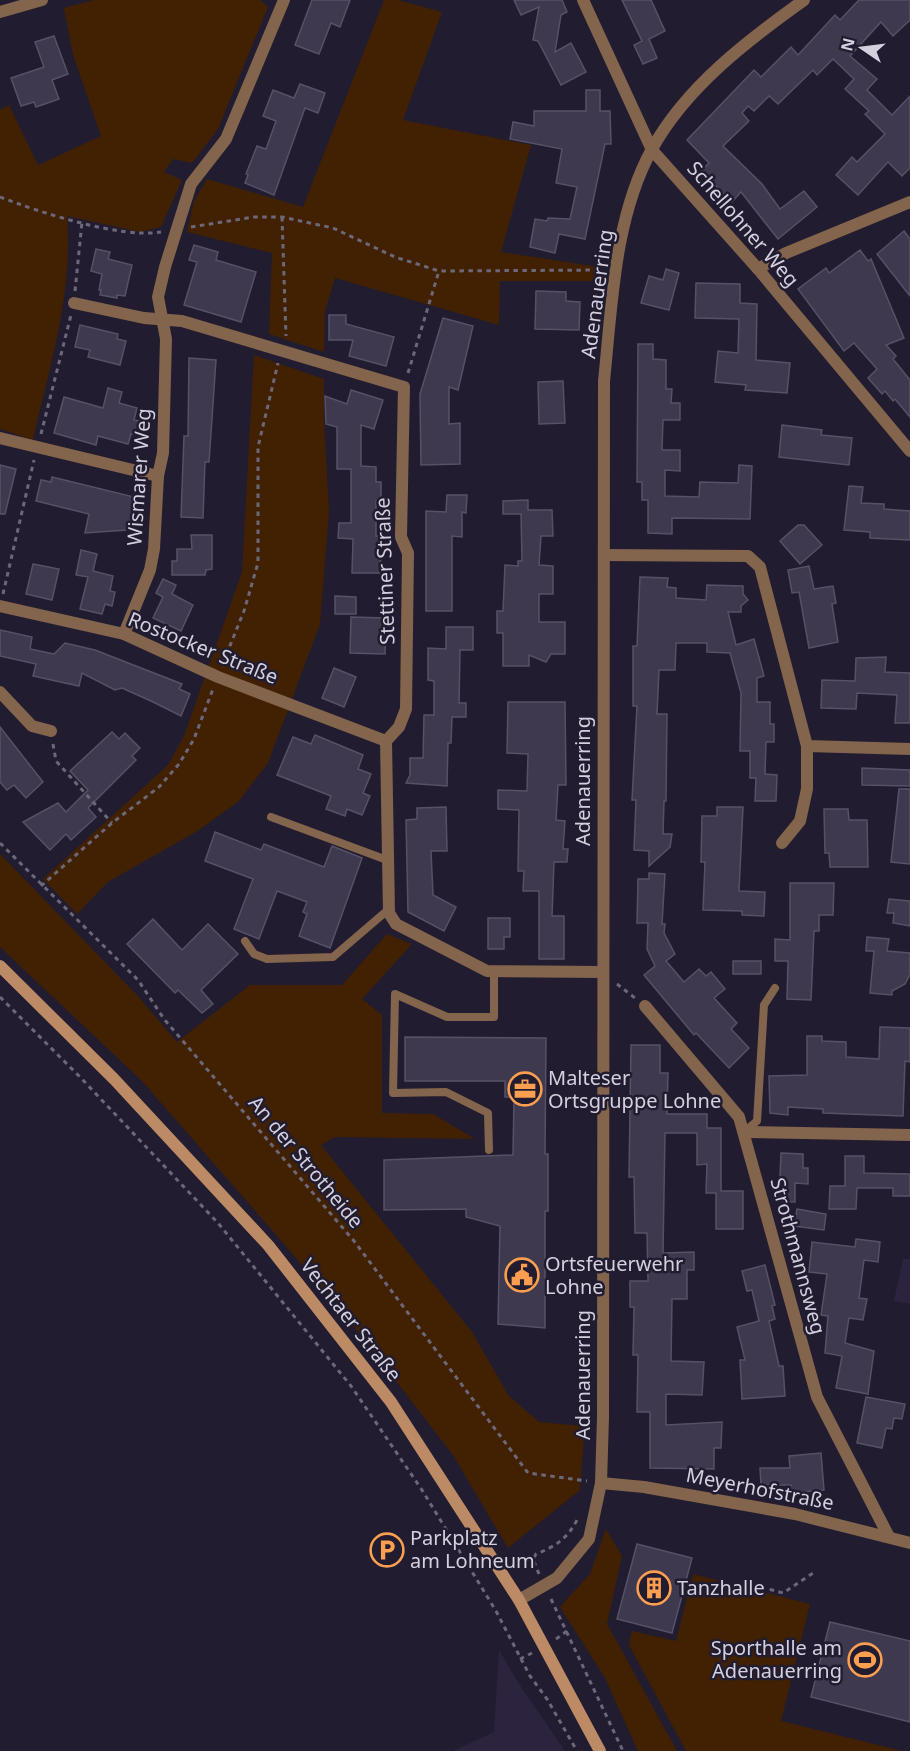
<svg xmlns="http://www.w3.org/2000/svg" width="910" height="1751" font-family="'Noto Sans',sans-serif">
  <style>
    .built { fill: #2c243e }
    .green { fill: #422102 }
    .building { fill: #3f394f; stroke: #575168; stroke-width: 1.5 }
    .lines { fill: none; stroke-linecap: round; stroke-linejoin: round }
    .path { stroke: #6d6879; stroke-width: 3; stroke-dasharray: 4.5 4.5; stroke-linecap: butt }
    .service { stroke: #83644c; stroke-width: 8 }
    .minor { stroke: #83644c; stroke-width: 12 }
    .secondary { stroke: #bc8a64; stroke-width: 12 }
    .labels { text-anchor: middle; stroke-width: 5; stroke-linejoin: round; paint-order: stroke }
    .street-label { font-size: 20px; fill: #d4d0de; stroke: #221c30 }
    .poi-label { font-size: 20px; fill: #d4d0de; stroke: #221c30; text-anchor: start }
  </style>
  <rect width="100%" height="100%" fill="#221c30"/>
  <g class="built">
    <path d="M903 1259H910V1304L894 1301Z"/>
    <path d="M499 1650 519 1684 565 1751H453L494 1732Z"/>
  </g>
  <g class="green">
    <path d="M94 0H260L268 7 218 129 192 163 173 159 164 172 182 180 161 227 140 232 67 216C74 291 49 368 33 440L0 429V110L9 105 38 165 101 136 73 55 64 8Z"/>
    <path d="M384 0H398L442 12 403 120 531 145 501 252 599 267 594 281H500L499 325 335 278 325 311 324 352 269 334 272 253 187 232 194 201 207 179 303 207Z"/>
    <path d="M254 355 324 379V419L329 512 320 624 268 763 239 801 199 830 108 882 77 914 43 879 168 765 184 736 242 572Z"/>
    <path d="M0 854 136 994 177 1042 250 985H342L387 934 412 944 362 999 382 1015V1113L433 1114 475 1139 335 1137 321 1145 472 1332 509 1396 539 1422 582 1426 584 1436 580 1490 508 1548 453 1455 338 1306 142 1081 0 947Z"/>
    <path d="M606 1529 622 1556 607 1624 677 1751H638L605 1678 560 1607 590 1574Z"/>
    <path d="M693 1574 810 1604 781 1721 902 1751H686L629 1645 632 1631 676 1641Z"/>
  </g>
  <g class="building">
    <path d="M312 0H350L340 27 331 23 319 54 295 45Z"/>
    <path d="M514 0H562L567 12 561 15 555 52 571 43 586 72 561 85 538 41 533 40 539 7 521 15Z"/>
    <path d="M622 0H651L665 31 649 39 657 58 643 64 634 45 642 41Z"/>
    <path d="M859 0H910V20L893 36 881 22 850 56 877 79 867 90 892 115 910 96V168L902 176 888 162 858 195 836 175 852 157 857 162 885 134 865 114 869 111 845 89 854 79 833 59 817 75 813 70 778 104 769 96 754 111 748 106 742 113 749 121 723 146 762 184 780 209 804 191 817 207 778 239 741 192 732 202 701 171 709 163 687 140 754 70 761 77 791 47 798 55 835 15 840 20Z"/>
    <path d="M54 36 68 74 52 80 59 99 36 107 34 102 21 106 11 78 44 67 35 42Z"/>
    <path d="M300 84 325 93 318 113 305 108 274 195 245 183 248 175 246 174 257 146 266 149 276 121 263 116 273 90 294 98Z"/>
    <path d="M586 90H600V111H610L611 144H605L585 239 559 234 555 253 530 247 535 219 547 221 548 218 570 219 577 187 556 183 562 149 510 139 513 122 534 126V111H586Z"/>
    <path d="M904 231 910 239V296L877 254Z"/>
    <path d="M194 245 218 252 216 260 256 272 241 322 184 305 197 262 189 260Z"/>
    <path d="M96 249 110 252 108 259 132 265 125 296 117 295V298L100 295 101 290H99L102 274 91 271Z"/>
    <path d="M860 250 868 261 871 259 904 338 886 345 896 356 893 359 910 380V417L895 399 893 401 885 391 882 394 868 378 877 369 854 343 844 351 798 289 826 268 829 273Z"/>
    <path d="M666 269 679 273 669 310 641 303 649 276 663 280Z"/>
    <path d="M696 283 740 284V303L757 304 756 360 790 363 787 393 745 390 746 385 715 382 718 351 738 353 739 319 695 318Z"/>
    <path d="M536 291 566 292V301L580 302 579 330 535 329Z"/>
    <path d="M329 315H346V324L394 337 386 366 349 356 353 340H329Z"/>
    <path d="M443 318 473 326 458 390 449 387V424L460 423V464L421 465 420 394Z"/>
    <path d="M80 325 118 334 117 339 126 341 120 365 88 357 90 350 75 347Z"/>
    <path d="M638 344H653V359L666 360V389H672L671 403H680V420H663L662 450H680V471L665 470V496L699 497 700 482 738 483 739 465 752 466 750 519 672 518V534L648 533V500H642V482H637Z"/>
    <path d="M189 358 216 360 209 462H205L203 518 181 517 184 436H188Z"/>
    <path d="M563 381 565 423 539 424 538 382Z"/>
    <path d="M108 388 122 392 119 403 137 408 134 420 140 421 136 435 131 434 128 444 98 436 96 445 54 433 64 397 103 408Z"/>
    <path d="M351 390 383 400 374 429 361 425V466L376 467V482H381V500L376 501V536H382L380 573H352L353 539 338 538 339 523H351V469H337V427L326 424 325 396 347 404Z"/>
    <path d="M782 425 822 430 821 435 852 438 849 465 779 457Z"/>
    <path d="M0 465 16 469 5 514H0Z"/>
    <path d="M52 477 134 497 136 524 127 525V530L85 533 89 514 36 501 41 480 51 482Z"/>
    <path d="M849 486 863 487 861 503 884 504V509L910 511V540L870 538V532L844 530Z"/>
    <path d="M447 495H467L466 513 462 512V537L452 536V611H426V511L446 512Z"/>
    <path d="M528 500V510H552L553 536H541L539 565 553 566V594H539V622H565V654H551L546 662 529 655V666H503V633H497V611H503L505 565 518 566V561H522L521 514H503V501Z"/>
    <path d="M798 525H804L822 545 800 564 780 541Z"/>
    <path d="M191 535H212V569L206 570 205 575H172V561H177V549H192Z"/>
    <path d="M81 550 97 554 93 571 113 576 110 591 115 592 112 606 105 604 102 614 80 609 88 577 76 575Z"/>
    <path d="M33 564 59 569 52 600 26 594Z"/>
    <path d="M809 566 814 589 833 586 836 603 832 604 838 642 809 648 799 592 792 593 788 570Z"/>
    <path d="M640 577 668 578 667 587 676 588V598L706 600 707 585 743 586V594L748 600 741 606V612H728L736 645 754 639 764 676 757 678V702H770V724H774V742H766L765 774 777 775 776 801H755L756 778H750V751H740L741 693 730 653 707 652V643H676L675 670H659L657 714H667L666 801H664L663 834H672L670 847 649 866V851L634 850 636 800H632L637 706H633V646H637Z"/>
    <path d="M163 579 176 585 172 594 193 605 181 631 153 618 163 597 156 593Z"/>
    <path d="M335 596 356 597V614H335Z"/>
    <path d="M351 617 386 618 385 654 350 653Z"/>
    <path d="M446 627H473V650H460L459 703H466V717H452L451 743H448L447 786 406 783 410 775V758H423L424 715H434V681L428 680V648L446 649Z"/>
    <path d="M0 630 32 637 30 649 54 654 65 643 95 650 182 684 179 689 190 694 181 716 151 701 122 688 115 690 82 673 79 686 33 676 36 664 0 656Z"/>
    <path d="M886 657 885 672 910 673V723H895L897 695 857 693 856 709 821 708 822 680 855 681 856 658Z"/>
    <path d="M334 668 356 677 344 707 322 698Z"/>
    <path d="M508 702H565L566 785H558L556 820 565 821 563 849H568L567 862H554L552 916H564V959H539V891H523L524 871H518L519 810 498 809V790L527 791 528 754 507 753Z"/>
    <path d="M0 727 43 782 26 798 14 785 7 790 0 782Z"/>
    <path d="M112 732 119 739 125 733 140 748 132 756 136 760 88 808 96 817 71 840 66 834 50 850 23 822 58 803 66 812 88 790 70 771Z"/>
    <path d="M315 735 363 755 358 769 371 774 363 793 370 796 362 815 347 809 345 816 326 809 331 796 277 775 293 737 311 744Z"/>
    <path d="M862 768 910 770V786L862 785Z"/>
    <path d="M899 789H910V864L891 862Z"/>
    <path d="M446 807 447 851H431L433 895 456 907 444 931 408 912 406 820 417 819V808Z"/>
    <path d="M717 807H743L739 891 765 892 764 916 742 915V911L703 910 705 862H701L702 816H717Z"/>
    <path d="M824 809H848L849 820H867L868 867H830L829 853H825Z"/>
    <path d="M215 832 261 850 264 844 324 867 332 846 362 858 330 948 299 936 307 914 303 912 307 902 277 891 259 939 234 929 253 879 205 861Z"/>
    <path d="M649 873 665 874 662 924H665L664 933 675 954 666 961 684 982 699 969 706 976 711 972 725 989 714 998 737 1023 731 1029 749 1048 729 1068 696 1033 694 1035 644 975 655 966 647 949 648 923H637L638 879H649Z"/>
    <path d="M790 883H834L833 915H819V931H814L811 1000 787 999 788 961H775V939L790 940Z"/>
    <path d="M889 899 910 901V926L893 923 894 913H887Z"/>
    <path d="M488 918H510V937H504V949H488Z"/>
    <path d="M153 919 182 950 208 924 238 954 201 990 213 1004 202 1013 178 990 175 993 127 944Z"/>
    <path d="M867 937 889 939 887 951 910 953V974L905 984 892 991V995L870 993 874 951H866Z"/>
    <rect x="733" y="961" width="28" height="13"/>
    <path d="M880 1027 910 1028V1062L905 1061 903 1116 823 1113V1109L788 1107V1115L770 1113 769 1076 807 1075V1036H822V1041L846 1042V1057L879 1059Z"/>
    <path d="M405 1037 546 1038 545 1154H548V1211H545V1328L498 1324 500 1226 466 1217V1209L384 1210V1160L513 1155 514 1097H505V1081H405Z"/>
    <path d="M631 1045H660V1073H668L667 1114H707V1128H721V1191H743V1229H716V1193H706L707 1164 697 1165V1133H665L663 1253 694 1252V1270H687V1299H672L671 1361 704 1362 702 1395 666 1394V1425L722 1422 721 1448H714V1469L650 1468V1412H637L638 1355H633L634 1307H630V1281H648L647 1233H635L634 1177H629Z"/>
    <path d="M781 1153 803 1154V1168H808V1184L795 1183V1202L779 1201Z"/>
    <path d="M845 1156H864V1173L910 1174V1196H893V1188H857L856 1209H829L830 1186H845Z"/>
    <path d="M797 1209 826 1214 824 1230 794 1226Z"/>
    <path d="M856 1239 880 1242 878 1262 864 1260 859 1298 867 1299 863 1320 849 1318 845 1343 874 1351 868 1394 836 1388 842 1356 825 1353 828 1316 821 1315 827 1274 809 1272 812 1242 855 1247Z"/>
    <path d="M765 1265 775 1305 772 1306 775 1319 769 1321 779 1366H783L785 1396 742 1399 740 1360H745L737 1327 759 1321 752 1290 747 1291 742 1271Z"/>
    <path d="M866 1397 905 1404 902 1419 894 1418 892 1429 886 1428 882 1448 857 1443Z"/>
    <path d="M821 1453 824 1490 792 1493 791 1485H761L760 1468H790L789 1456Z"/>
    <path d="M637 1544 692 1558 672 1633 617 1619Z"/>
    <path d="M830 1622 910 1641V1722L811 1697Z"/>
  </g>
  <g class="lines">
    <g class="path">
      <path d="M0 197C39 212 121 239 161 232"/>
      <path d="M282 217 286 336"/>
      <path d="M191 227 254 217H282L333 228 395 257 439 271 603 270"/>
      <path d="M75 291 82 222"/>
      <path d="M408 373 439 271"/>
      <path d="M41 434 71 315"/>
      <path d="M3 594 34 460"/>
      <path d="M223 663 244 611 258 563V447L278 363"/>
      <path d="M53 744 56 761 112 823"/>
      <path d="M0 843 138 980 164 1019 354 1241 528 1473 587 1481"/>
      <path d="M41 886 112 823 159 787 179 764 194 739 213 689"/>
      <path d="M617 984 635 998"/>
      <path d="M0 997 80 1077 218 1223 351 1386 422 1490 496 1611 530 1676 547 1699 577 1751"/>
      <path d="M539 1574 533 1559 536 1554C556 1546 567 1539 577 1520"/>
      <path d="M761 1587 783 1593 813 1573"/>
      <path d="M551 1599 623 1751"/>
      <path d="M556 1639 567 1631"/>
      <path d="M520 1659 532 1653"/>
    </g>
    <g class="service">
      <path d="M271 817 387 860"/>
      <path d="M245 941 254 954 267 959 333 957 389 909"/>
      <path d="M744 1132 757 1121 764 1005 775 988"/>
      <path d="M489 1150 488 1113 446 1092 393 1093 395 994 447 1017H494V971"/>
    </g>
    <g class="minor">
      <path d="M583 0 652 150 758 269 910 451"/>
      <path d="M0 12 42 0"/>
      <path d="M758 269 786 253 910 202"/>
      <path d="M74 303 144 318 182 321 404 387 401 537 408 553 406 709 399 727 386 741 389 913 396 924 487 971 602 972"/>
      <path d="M0 438 158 476"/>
      <path d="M604 555 748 556 760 567 807 746 910 749"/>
      <path d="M0 606 124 634 218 677 386 741"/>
      <path d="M124 634 150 570 154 549 158 476 163 453 166 339 158 297 165 267 191 184 226 139 284 0"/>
      <path d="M0 692 32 726 51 731"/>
      <path d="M782 843 800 821 807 789V746"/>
      <path d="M645 1006 739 1117 817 1397 888 1535"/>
      <path d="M744 1132 910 1135"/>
      <path d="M601 1483 644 1487 795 1514 910 1543"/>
      <path d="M519 1600 557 1578 589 1539 601 1483 603 1417 604 381C612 305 614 218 652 149 686 87 748 40 804 0"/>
    </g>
    <path class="secondary" d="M0 966 114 1079 268 1245 391 1402 519 1600 600 1751"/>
  </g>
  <defs>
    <symbol id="office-ring" viewBox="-11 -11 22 22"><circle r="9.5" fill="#221c30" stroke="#fb9e50" stroke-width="1.5"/><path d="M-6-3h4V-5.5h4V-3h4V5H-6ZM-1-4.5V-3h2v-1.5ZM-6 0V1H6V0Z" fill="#fb9e50"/></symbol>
    <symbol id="civic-ring" viewBox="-11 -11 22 22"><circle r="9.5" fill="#221c30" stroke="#fb9e50" stroke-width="1.5"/><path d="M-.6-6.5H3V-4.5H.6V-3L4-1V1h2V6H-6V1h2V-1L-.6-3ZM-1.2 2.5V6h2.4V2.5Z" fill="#fb9e50"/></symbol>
    <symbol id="parking-ring" viewBox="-11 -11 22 22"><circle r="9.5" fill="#221c30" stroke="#fb9e50" stroke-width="1.5"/><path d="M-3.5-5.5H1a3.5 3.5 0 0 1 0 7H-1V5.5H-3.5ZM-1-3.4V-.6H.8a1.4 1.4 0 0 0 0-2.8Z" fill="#fb9e50"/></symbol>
    <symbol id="building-ring" viewBox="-11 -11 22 22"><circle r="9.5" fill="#221c30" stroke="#fb9e50" stroke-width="1.5"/><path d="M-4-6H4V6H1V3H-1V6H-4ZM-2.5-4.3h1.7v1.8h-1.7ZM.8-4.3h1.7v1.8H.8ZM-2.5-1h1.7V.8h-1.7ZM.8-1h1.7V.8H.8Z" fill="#fb9e50"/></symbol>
    <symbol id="stadium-ring" viewBox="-11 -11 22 22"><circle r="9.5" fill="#221c30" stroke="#fb9e50" stroke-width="1.5"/><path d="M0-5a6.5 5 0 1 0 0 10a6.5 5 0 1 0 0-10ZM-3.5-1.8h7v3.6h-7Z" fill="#fb9e50"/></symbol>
  </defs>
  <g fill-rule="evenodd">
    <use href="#office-ring" x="506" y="1070" width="38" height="38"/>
    <use href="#civic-ring" x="503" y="1256" width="38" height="38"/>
    <use href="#parking-ring" x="368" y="1531" width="38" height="38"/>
    <use href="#building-ring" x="635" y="1569" width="38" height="38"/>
    <use href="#stadium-ring" x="846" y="1641" width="38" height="38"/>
  </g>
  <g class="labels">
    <g class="street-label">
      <text transform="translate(743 224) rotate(49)" y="7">Schellohner Weg</text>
      <text transform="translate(597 294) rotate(-82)" y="7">Adenauerring</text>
      <text transform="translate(139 477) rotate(-86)" y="7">Wismarer Weg</text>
      <text transform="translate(385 571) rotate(-92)" y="7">Stettiner Straße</text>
      <text transform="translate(203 648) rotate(22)" y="7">Rostocker Straße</text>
      <text transform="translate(583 781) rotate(-90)" y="7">Adenauerring</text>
      <text transform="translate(306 1162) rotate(50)" y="7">An der Strotheide</text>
      <text transform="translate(798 1256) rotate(75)" y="7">Strothmannsweg</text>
      <text transform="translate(351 1320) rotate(52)" y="7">Vechtaer Straße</text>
      <text transform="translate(583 1375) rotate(-90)" y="7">Adenauerring</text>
      <text transform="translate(760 1489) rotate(11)" y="7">Meyerhofstraße</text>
    </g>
    <g class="poi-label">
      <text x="548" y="1085">Malteser<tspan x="548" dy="23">Ortsgruppe Lohne</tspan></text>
      <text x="545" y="1271">Ortsfeuerwehr<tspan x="545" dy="23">Lohne</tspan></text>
      <text x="410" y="1545">Parkplatz<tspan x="410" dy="23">am Lohneum</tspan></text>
      <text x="677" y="1595">Tanzhalle</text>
      <text x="842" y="1655" text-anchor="end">Sporthalle am<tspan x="842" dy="23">Adenauerring</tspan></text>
    </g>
  </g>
  <g transform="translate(862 48) rotate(284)" stroke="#221c30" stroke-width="4.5" paint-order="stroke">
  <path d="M0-4.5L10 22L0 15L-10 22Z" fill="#d4d0de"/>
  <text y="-9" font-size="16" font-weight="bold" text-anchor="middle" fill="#d4d0de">N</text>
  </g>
</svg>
